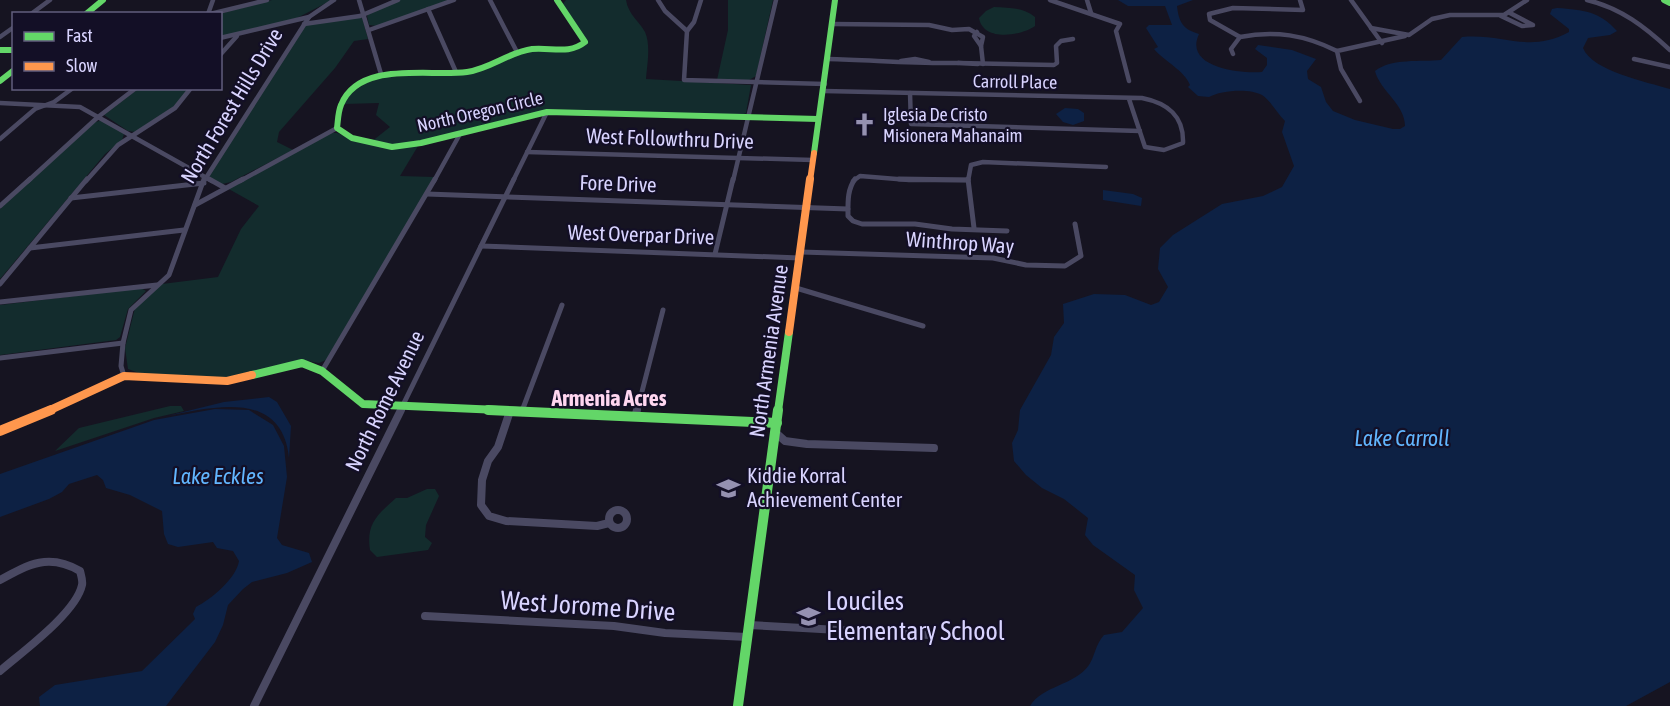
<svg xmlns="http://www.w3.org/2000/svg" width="1670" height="706" font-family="'Asap Condensed',sans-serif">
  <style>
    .green { fill: #132c2d }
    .water { fill: #0d2144 }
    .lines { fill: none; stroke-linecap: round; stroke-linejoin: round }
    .street-far2 { stroke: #4a4962; stroke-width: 4.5 }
    .street-far1 { stroke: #4a4962; stroke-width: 5 }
    .street { stroke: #4a4962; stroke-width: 8 }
    .fast-far2 { stroke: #63d668; stroke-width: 6 }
    .fast-far1 { stroke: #63d668; stroke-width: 8 }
    .fast { stroke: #63d668; stroke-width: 10 }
    .slow-far2 { stroke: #ff974d; stroke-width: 6 }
    .slow-far1 { stroke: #ff974d; stroke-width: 8 }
    .slow { stroke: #ff974d; stroke-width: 10 }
    .labels { text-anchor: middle; stroke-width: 4.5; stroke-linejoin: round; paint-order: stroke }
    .far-street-label { font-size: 18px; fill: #d9d4ff; stroke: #130f26 }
    .far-poi-label { font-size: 18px; fill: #d9d4ff; stroke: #130f26; text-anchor: start }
    .street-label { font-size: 21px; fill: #d9d4ff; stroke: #130f26 }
    .poi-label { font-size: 21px; fill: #d9d4ff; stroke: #130f26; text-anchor: start }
    .neighbourhood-label { font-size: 22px; font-weight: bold; fill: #ffd6f0; stroke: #130f26 }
    .water-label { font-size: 22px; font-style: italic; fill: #62b6ff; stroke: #130f26 }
    .near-poi-label { font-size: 26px; fill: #d9d4ff; stroke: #130f26; text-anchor: start }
    .near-street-label { font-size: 26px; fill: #d9d4ff; stroke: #130f26 }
  </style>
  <rect width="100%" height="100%" fill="#161421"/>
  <g class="green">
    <path d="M272 0H332L297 18 221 38 219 14Z"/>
    <path d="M400 0H450L377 26 369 25 367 16 370 12Z"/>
    <path d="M566 0H626C628 14 639 21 645 32 651 45 647 66 646 79L751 85 746 113 742 115 554 110 429 140 396 145 371 142 390 127 376 115 379 103 344 104 352 92 375 78 465 72 528 51 584 46 562 5Z"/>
    <path d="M728 0H773L756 76 749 80H717L728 30Z"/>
    <path d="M994 7C1009 8 1023 7 1035 17V26C1021 36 983 42 979 18L986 11Z"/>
    <path d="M362 17 368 39 354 41 335 68 279 132 277 142 293 150 231 182 222 184 210 177 209 175 305 25Z"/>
    <path d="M138 89H190L173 107 135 132 128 131 104 115Z"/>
    <path d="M102 120 124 134 122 140 105 154 0 279V209L93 123Z"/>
    <path d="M329 133H337L368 144 418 146 400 176 434 177 328 359 319 363 307 361 225 378 147 376 128 369 125 348 135 308 162 284 218 277 241 229 259 206 227 188Z"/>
    <path d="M141 288 146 291 128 309 120 337 116 340 0 355V305Z"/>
    <path d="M170 406H181L184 411 154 418 55 451 79 428Z"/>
    <path d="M427 489H435L439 496 426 525 425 537 432 543 428 550 377 557 370 550C366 524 377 515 396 498H407Z"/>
  </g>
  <g class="water">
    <path d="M1118 0H1193L1177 6C1179 23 1183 29 1199 34 1183 68 1242 74 1262 72L1267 65V58L1255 49 1258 45 1292 50 1316 59 1307 71 1308 79 1321 87 1326 102 1333 111 1355 120 1393 129H1400L1405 126C1405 104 1380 91 1375 71 1391 58 1421 62 1441 60L1462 37C1504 33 1528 54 1569 32V29L1550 14 1552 9 1557 8C1584 10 1599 11 1617 31L1610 35 1588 38 1583 48C1592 71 1647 82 1670 89V682L1626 706H1030C1043 685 1074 686 1089 665 1095 656 1095 645 1104 635L1122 632 1143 608 1134 590 1135 575 1093 545 1085 535 1088 518 1064 499 1042 488 1026 475 1014 461 1012 443 1018 430 1020 410 1051 355 1054 337 1064 323 1063 304 1094 294 1125 295 1151 305 1159 302 1168 287 1158 269 1160 248 1173 235 1222 204 1263 196 1282 187 1294 166 1282 132 1285 121C1277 113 1271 101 1262 95 1250 88 1221 90 1209 97L1198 96 1188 87 1190 85C1185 71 1164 61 1154 49L1158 47 1146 28 1149 25H1172L1165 6H1128Z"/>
    <path d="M1065 108 1078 109 1084 113V121L1073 125 1063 122 1056 114Z"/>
    <path d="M1103 190 1133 194 1142 198 1141 206 1103 200Z"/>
    <path d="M269 397 277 402 291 426 289 458C282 389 213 407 167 416L224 402Z"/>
    <path d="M215 409 249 410 273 425 284 446 287 477 277 538 282 545 309 553 312 562 287 573 252 582 243 589 228 605 223 625 215 642 166 706H40L39 697 55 685 142 671 189 625 195 619 193 614 196 607C211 599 236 579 239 561L233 551 217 548 213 542 178 547 168 544 164 534 162 511 130 495 106 488 103 480 97 475 69 484 62 492 49 499 0 517V474L154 420Z"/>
  </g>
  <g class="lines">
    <g class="street-far2">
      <path d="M359 0 381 74"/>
      <path d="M490 0 517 52"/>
      <path d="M658 0 665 11 687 31"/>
      <path d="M701 0 694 22 687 31 684 80 825 84"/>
      <path d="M1050 0 1120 24 1116 31 1129 81"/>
      <path d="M1087 0 1091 13"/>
      <path d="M1351 0 1382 43"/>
      <path d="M1587 0C1621 8 1645 27 1670 50"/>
      <path d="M428 9 456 72"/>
      <path d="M31 14 50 0"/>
      <path d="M208 14 213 0"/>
      <path d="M210 14 267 0"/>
      <path d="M1501 16 1522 26 1533 25 1510 13"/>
      <path d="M304 24 360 16 398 0"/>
      <path d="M832 24 929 25 952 30 969 29 983 37 981 46 983 64"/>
      <path d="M1371 28 1409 35 1432 19 1450 15H1504L1527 0"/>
      <path d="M369 30 454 0"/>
      <path d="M977 32 974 36 981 46"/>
      <path d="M0 37 14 27"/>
      <path d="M1240 37 1210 20 1209 14 1233 8 1303 10 1300 0"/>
      <path d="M220 38 309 17"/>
      <path d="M1233 54 1231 49 1240 37C1275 30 1305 35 1337 51"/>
      <path d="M220 55 237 36"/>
      <path d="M828 59C872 60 915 64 958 63"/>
      <path d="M1634 59 1670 67"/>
      <path d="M901 61 915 59 929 62"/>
      <path d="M978 64 958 63 1054 65 1057 63 1056 46 1061 41 1073 39"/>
      <path d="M824 91 1142 98C1167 103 1184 115 1183 143L1164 150 1145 147 1129 99"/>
      <path d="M910 93 911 124 1140 131"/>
      <path d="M1360 101 1341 69 1337 51 1405 36"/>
      <path d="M0 103 80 107 212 181"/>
      <path d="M0 139 35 109 54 102 73 88"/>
      <path d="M527 152 813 160"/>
      <path d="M28 181 98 117 136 88"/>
      <path d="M86 181 118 145 175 108 191 88"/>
      <path d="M204 181 309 17 334 0"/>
      <path d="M240 181 337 128"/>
      <path d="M434 181 460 134"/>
      <path d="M513 181 547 112"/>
      <path d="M733 181 776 0"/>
      <path d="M853 181 860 176 909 180H968"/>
      <path d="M968 181 971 165 983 162 1106 167"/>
    </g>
    <g class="street-far1">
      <path d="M209 179 225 188"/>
      <path d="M855 179C847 190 848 203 848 216L853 221 862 224H915L952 229 1007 231"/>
      <path d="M899 179 968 180"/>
      <path d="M968 179 974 228"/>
      <path d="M427 194 848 209"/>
      <path d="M71 198 204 183"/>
      <path d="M195 205 243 179"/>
      <path d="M0 206 30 179"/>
      <path d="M481 246 800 258"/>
      <path d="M30 248 184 230"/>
      <path d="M801 252 993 258 1026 265 1065 266 1081 256 1075 224"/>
      <path d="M715 254 733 179"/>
      <path d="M0 284 87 179"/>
      <path d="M796 288 923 326"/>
      <path d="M0 302 157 285"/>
      <path d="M0 358 123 343"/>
      <path d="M322 371 435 179"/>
      <path d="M124 376 121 366 123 343 131 310 169 275 204 179"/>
      <path d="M400 411 514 179"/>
      <path d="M522 411 562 305"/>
      <path d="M637 411 663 310"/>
    </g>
    <g class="street">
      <path d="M510 411 498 447 488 461 482 480 481 505 489 516 506 521 597 526 609 523"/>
      <path d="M522 412 523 410"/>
      <path d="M635 417 637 410"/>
      <path d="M776 433 785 441 807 444 934 448"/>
      <circle cx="618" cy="519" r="9"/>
      <path d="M0 580C29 564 49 553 80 571 81 575 83 581 82 585 76 613 22 652 0 671"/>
      <path d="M425 616 614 626 665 633 747 637"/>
      <path d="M749 625 929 635"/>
      <path d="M254 706 401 410"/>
    </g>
    <g class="fast-far2">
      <path d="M557 0 585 42C569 55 551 47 532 49 509 52 490 69 467 72 429 77 359 60 341 105 338 112 338 121 337 128L352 138 392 147 421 143 547 112 818 119"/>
      <path d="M1664 0 1670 3"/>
      <path d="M86 14 103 0"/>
      <path d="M0 50H14"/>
      <path d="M0 81 14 70"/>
      <path d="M814 153 835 0"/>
    </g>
    <g class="fast-far1">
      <path d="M252 375 302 363 322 371 363 404 521 411"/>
      <path d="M778 411 789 332"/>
    </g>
    <g class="fast">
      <path d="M488 410 777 423"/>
      <path d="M738 706 778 410"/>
    </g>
    <path class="slow-far2" d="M810 181 814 153"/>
    <g class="slow-far1">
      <path d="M789 332 810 179"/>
      <path d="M48 411 124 376 227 381 252 375"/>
    </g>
    <path class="slow" d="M0 431 51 410"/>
  </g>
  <defs>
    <symbol id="church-bare" viewBox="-9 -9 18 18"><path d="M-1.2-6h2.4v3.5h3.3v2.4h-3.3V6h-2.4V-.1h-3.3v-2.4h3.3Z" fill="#9591b1" stroke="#130f26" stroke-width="2.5" paint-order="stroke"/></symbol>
    <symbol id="school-bare" viewBox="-9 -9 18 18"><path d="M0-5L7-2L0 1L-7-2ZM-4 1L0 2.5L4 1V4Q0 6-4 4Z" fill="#9591b1" stroke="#130f26" stroke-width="2.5" paint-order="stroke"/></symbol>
  </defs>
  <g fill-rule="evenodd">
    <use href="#church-bare" x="848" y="108" width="33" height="33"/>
    <use href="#school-bare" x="712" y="472" width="33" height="33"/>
    <use href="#school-bare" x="792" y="600" width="33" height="33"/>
  </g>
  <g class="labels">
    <g class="far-street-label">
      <text transform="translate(1015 82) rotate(1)" y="6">Carroll Place</text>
      <text transform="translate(480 112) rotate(-13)" y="6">North Oregon Circle</text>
    </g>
    <g class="far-poi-label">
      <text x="883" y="121">Iglesia De Cristo<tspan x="883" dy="21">Misionera Mahanaim</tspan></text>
    </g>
    <g class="street-label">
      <text transform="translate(232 106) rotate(-59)" y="7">North Forest Hills Drive</text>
      <text transform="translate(670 139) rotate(2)" y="7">West Followthru Drive</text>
      <text transform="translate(618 184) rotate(2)" y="7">Fore Drive</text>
      <text transform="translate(641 235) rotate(2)" y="7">West Overpar Drive</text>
      <text transform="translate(960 243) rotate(4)" y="7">Winthrop Way</text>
      <text transform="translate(769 351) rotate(-82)" y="7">North Armenia Avenue</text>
      <text transform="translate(385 401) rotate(-64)" y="7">North Rome Avenue</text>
    </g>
    <g class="poi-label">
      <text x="747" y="483">Kiddie Korral<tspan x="747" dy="24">Achievement Center</tspan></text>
    </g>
    <g class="neighbourhood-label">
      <text x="609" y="406">Armenia Acres</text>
    </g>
    <g class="water-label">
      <text x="1402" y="446">Lake Carroll</text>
      <text x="218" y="484">Lake Eckles</text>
    </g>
    <g class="near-poi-label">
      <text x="826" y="610">Louciles<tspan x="826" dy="30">Elementary School</tspan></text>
    </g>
    <g class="near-street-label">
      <text transform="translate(588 606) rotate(4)" y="9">West Jorome Drive</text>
    </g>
  </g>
  <rect x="12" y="12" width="210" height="78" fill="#130f26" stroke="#625e7d" stroke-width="1.5"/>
  <rect x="24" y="32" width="30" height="9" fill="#63d668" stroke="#625e7d" stroke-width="1.5"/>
  <text x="66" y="42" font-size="18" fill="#d9d4ff">Fast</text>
  <rect x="24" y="62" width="30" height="9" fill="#ff974d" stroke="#625e7d" stroke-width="1.5"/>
  <text x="66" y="72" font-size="18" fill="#d9d4ff">Slow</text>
</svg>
